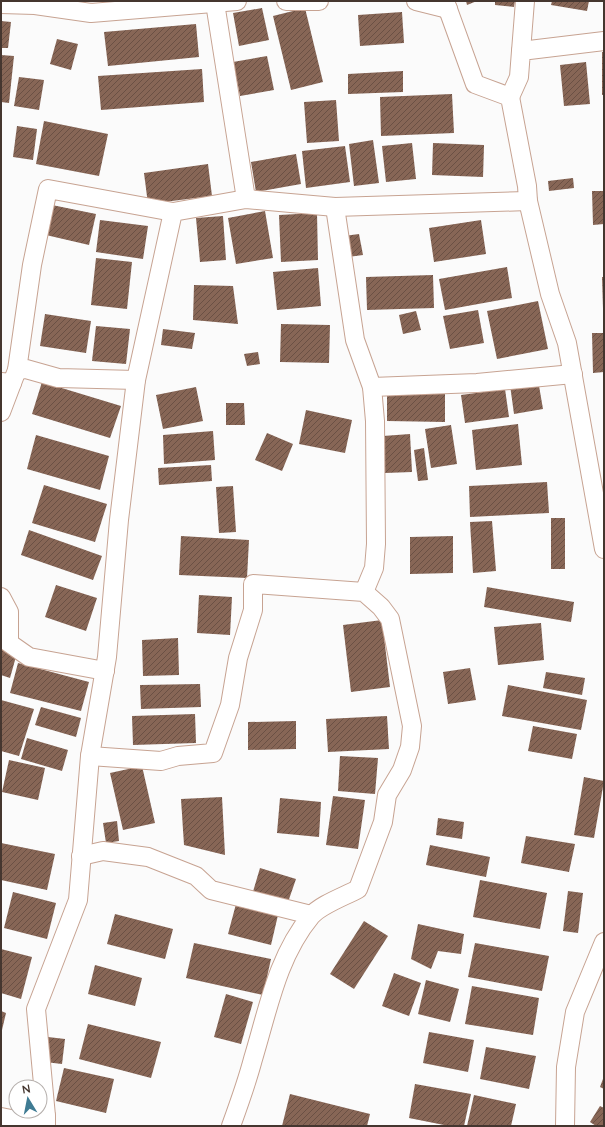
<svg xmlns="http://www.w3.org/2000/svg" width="605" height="1127" font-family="Lato,sans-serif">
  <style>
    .building { fill: url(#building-hatch) }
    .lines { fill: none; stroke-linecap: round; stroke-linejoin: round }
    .street-casing { stroke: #c7a392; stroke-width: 20 }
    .street { stroke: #fff; stroke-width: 18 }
  </style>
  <defs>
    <pattern id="building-hatch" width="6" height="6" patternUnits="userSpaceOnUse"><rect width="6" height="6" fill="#876656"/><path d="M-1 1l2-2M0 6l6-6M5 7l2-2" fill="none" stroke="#6a5044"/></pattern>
  </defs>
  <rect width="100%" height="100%" fill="#fbfbfb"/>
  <g class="building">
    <path d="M466 1H477L467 5Z"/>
    <path d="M495 1H515L514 7 495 5Z"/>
    <path d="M552 1H589L587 11 551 5Z"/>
    <path d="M262 8 269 40 239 46 233 13Z"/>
    <path d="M305 8 323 82 291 90 273 16Z"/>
    <path d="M402 12 404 43 360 46 358 15Z"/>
    <path d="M1 21 11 22 8 48H1Z"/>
    <path d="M196 24 199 57 108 66 104 32Z"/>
    <path d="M57 39 78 44 71 70 50 64Z"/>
    <rect x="602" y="52" width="2" height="43"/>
    <path d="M1 55 14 56 9 103 1 102Z"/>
    <path d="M267 56 274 90 240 96 233 62Z"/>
    <path d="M586 62 590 104 564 106 560 65Z"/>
    <path d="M202 69 204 102 101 110 98 76Z"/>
    <path d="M403 71V92L348 94V74Z"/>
    <path d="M19 77 44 80 39 110 14 106Z"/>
    <path d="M452 94 454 133 381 136 380 97Z"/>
    <path d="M336 100 339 141 307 143 304 102Z"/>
    <path d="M44 121 108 134 99 176 36 164Z"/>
    <path d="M17 126 37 129 33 160 13 157Z"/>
    <path d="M373 140 379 183 354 186 349 144Z"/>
    <path d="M412 143 416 179 386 182 382 146Z"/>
    <path d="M433 143 484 145 483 177 432 175Z"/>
    <path d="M345 146 350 182 306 188 302 151Z"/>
    <path d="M296 154 301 184 256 192 251 162Z"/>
    <path d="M208 164 212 196 148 204 144 173Z"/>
    <path d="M573 178 574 188 549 191 548 181Z"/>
    <path d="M592 191H604V224L593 225Z"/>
    <path d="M52 205 96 214 89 245 46 235Z"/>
    <path d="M265 211 273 258 236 264 228 218Z"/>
    <path d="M317 213 318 260 281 262 279 215Z"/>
    <path d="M223 216 226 260 200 262 196 218Z"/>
    <path d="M100 220 148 226 143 259 96 252Z"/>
    <path d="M481 220 486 254 434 262 429 228Z"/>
    <path d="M359 234 363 255 348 257 344 236Z"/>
    <path d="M96 258 132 262 127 309 91 305Z"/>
    <path d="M507 267 512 298 445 310 439 279Z"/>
    <path d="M318 268 321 306 277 310 273 272Z"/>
    <path d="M433 275 434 308 367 310 366 277Z"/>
    <path d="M602 277H604V308H603Z"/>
    <path d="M194 285 233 286 238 324 193 320Z"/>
    <path d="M538 301 548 349 497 359 487 311Z"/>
    <path d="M478 310 484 343 450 349 443 316Z"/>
    <path d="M416 311 421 330 403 334 399 315Z"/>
    <path d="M45 314 91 321 86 353 40 346Z"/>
    <path d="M281 324 330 325 329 363 280 362Z"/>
    <path d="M96 326 130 329 126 364 92 361Z"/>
    <path d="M163 329 195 333 192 349 161 345Z"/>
    <path d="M592 333H604V372L593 373Z"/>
    <path d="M258 352 260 364 247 366 244 354Z"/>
    <path d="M538 380 543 409 514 414 510 385Z"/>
    <path d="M42 382 121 406 110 438 32 414Z"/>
    <path d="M196 387 203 421 163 429 156 395Z"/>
    <path d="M505 389 509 417 465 423 461 395Z"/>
    <path d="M387 390 445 391V422L387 421Z"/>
    <path d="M226 403H244L245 425H226Z"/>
    <path d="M306 410 352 420 345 453 299 444Z"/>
    <path d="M518 424 522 465 476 470 472 430Z"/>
    <path d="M451 425 457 464 431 468 425 429Z"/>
    <path d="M213 431 215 460 164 464 163 435Z"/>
    <path d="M267 433 293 444 282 471 255 460Z"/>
    <path d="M410 434 412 472 385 473 383 436Z"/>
    <path d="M36 435 109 456 100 490 27 469Z"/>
    <path d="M424 448 428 480 418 481 414 450Z"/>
    <path d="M211 465 212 481 159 485 158 468Z"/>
    <path d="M547 482 549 513 470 517 469 486Z"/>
    <path d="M44 485 107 504 95 542 32 523Z"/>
    <path d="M233 486 236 532 219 533 216 487Z"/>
    <rect x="551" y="518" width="14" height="51"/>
    <path d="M492 521 496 571 473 573 470 522Z"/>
    <path d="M29 530 102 556 93 580 21 555Z"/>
    <path d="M181 536 249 540 247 578 179 575Z"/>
    <path d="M453 536V573L410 574V537Z"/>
    <path d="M56 585 97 598 86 631 45 617Z"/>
    <path d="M487 587 574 602 571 622 484 607Z"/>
    <path d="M199 595 232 597 230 635 197 633Z"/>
    <path d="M382 620 390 687 351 692 343 625Z"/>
    <path d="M541 623 544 660 498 665 494 627Z"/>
    <path d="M178 638 179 675 143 676 142 640Z"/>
    <path d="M1 649 17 653 10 678 1 675Z"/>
    <path d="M18 663 89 682 81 711 10 693Z"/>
    <path d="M470 668 476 700 448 704 443 672Z"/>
    <path d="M546 672 585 678 582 695 543 688Z"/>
    <path d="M200 684 201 707 141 709 140 685Z"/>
    <path d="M508 685 587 700 581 730 502 716Z"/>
    <path d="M1 700 34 709 19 756 1 751Z"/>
    <path d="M41 707 81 718 76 737 35 725Z"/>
    <path d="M195 714 196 743 133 745 132 716Z"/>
    <path d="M387 716 389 749 328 752 326 719Z"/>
    <path d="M296 721V749L248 750V722Z"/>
    <path d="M533 726 577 734 572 759 528 751Z"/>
    <path d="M27 738 68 750 62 771 21 759Z"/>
    <path d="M340 756 378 758 375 794 338 791Z"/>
    <path d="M9 760 45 768 38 800 2 792Z"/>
    <path d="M142 766 155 823 123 830 110 773Z"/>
    <path d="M584 777 604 781 594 838 574 835Z"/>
    <path d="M333 796 365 800 358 849 326 845Z"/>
    <path d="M222 797 225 855 184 845 181 799Z"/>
    <path d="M280 798 321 802 319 837 277 833Z"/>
    <path d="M438 818 464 822 462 839 436 835Z"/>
    <path d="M117 821 119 841 106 843 103 823Z"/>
    <path d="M526 836 575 844 569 872 521 863Z"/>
    <path d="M1 843 55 854 47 890 1 880Z"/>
    <path d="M430 845 490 857 486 877 426 865Z"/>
    <path d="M260 868 296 879 287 905 252 895Z"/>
    <path d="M480 880 547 893 540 929 473 917Z"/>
    <path d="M568 891 583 893 578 933 563 931Z"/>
    <path d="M13 892 56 903 47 939 4 928Z"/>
    <path d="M236 904 278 915 271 945 228 934Z"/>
    <path d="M115 914 173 929 165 959 107 944Z"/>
    <path d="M364 921 388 936 354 989 330 974Z"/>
    <path d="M418 924 464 934 461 954 438 951 431 969 411 959Z"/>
    <path d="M194 943 271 959 263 995 186 978Z"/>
    <path d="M475 943 549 956 542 991 468 977Z"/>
    <path d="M1 949 32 957 21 999 1 993Z"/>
    <path d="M95 965 142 978 135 1006 88 994Z"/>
    <path d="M394 973 421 983 409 1016 382 1006Z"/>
    <path d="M426 980 459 989 450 1022 418 1014Z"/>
    <path d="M472 986 539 998 533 1035 465 1024Z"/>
    <path d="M226 994 253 1002 241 1044 214 1037Z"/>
    <path d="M1 1011 6 1013 2 1030H1Z"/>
    <path d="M88 1024 161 1042 151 1078 79 1059Z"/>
    <path d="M429 1032 474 1040 468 1072 423 1063Z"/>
    <path d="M48 1037 65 1039 62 1064 45 1062Z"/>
    <path d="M486 1047 536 1056 529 1089 480 1079Z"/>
    <path d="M64 1068 114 1079 106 1113 56 1101Z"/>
    <path d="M604 1076V1089L600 1087Z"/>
    <path d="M415 1084 471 1094 464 1126H449L409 1118Z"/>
    <path d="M290 1094 370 1114 367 1126H282Z"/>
    <path d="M474 1095 516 1104 511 1126H467Z"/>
    <path d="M600 1106 604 1108V1126H596L590 1122Z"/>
  </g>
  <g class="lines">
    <defs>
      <g id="street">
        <path d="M286 1H319"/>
        <path d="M416 1 448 9"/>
        <path d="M445 1 475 84 510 97 527 186 528 201 550 294 567 343 604 549"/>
        <path d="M215 3 246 199"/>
        <path d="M1 4 35 5 91 13 237 1"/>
        <path d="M521 51 525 1"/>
        <path d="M510 97 519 77 521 51 604 41"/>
        <path d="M335 207 355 340 372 387 375 421 376 544 374 568 364 592"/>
        <path d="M17 370 26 369 58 378 136 380"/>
        <path d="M1 382 12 383 17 370 32 265 48 189 173 212"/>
        <path d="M372 387 477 383 573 374"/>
        <path d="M1 412 12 383"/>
        <path d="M1 597 9 612V643L29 657 105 671"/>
        <path d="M90 756 161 761 178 756 213 753 230 705 238 658 253 610V584L364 592 381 607 390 619 412 726 410 747 402 770 387 795 383 822 358 889C345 896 320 905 311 916 277 957 268 1010 253 1059 247 1082 239 1104 231 1126"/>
        <path d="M81 856 103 851 148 857 196 876 211 890 311 915"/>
        <path d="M46 1116 36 1009 78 900 90 756 107 657 119 520 136 380 173 212 246 199 335 207 528 201"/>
        <path d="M1 1117 36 1124 46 1116V1126"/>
        <path d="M565 1126 566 1067 575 1012 604 942"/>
      </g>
    </defs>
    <use href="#street" class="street-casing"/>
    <use href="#street" class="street"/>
  </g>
  <rect width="605" height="1127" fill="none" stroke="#45362f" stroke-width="4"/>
  <g transform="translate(28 1099) rotate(350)"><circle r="19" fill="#ffffff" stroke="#b5afac"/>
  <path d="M0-3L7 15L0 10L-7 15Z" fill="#3f7b93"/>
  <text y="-6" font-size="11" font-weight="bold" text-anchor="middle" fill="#45362f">N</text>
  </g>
</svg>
